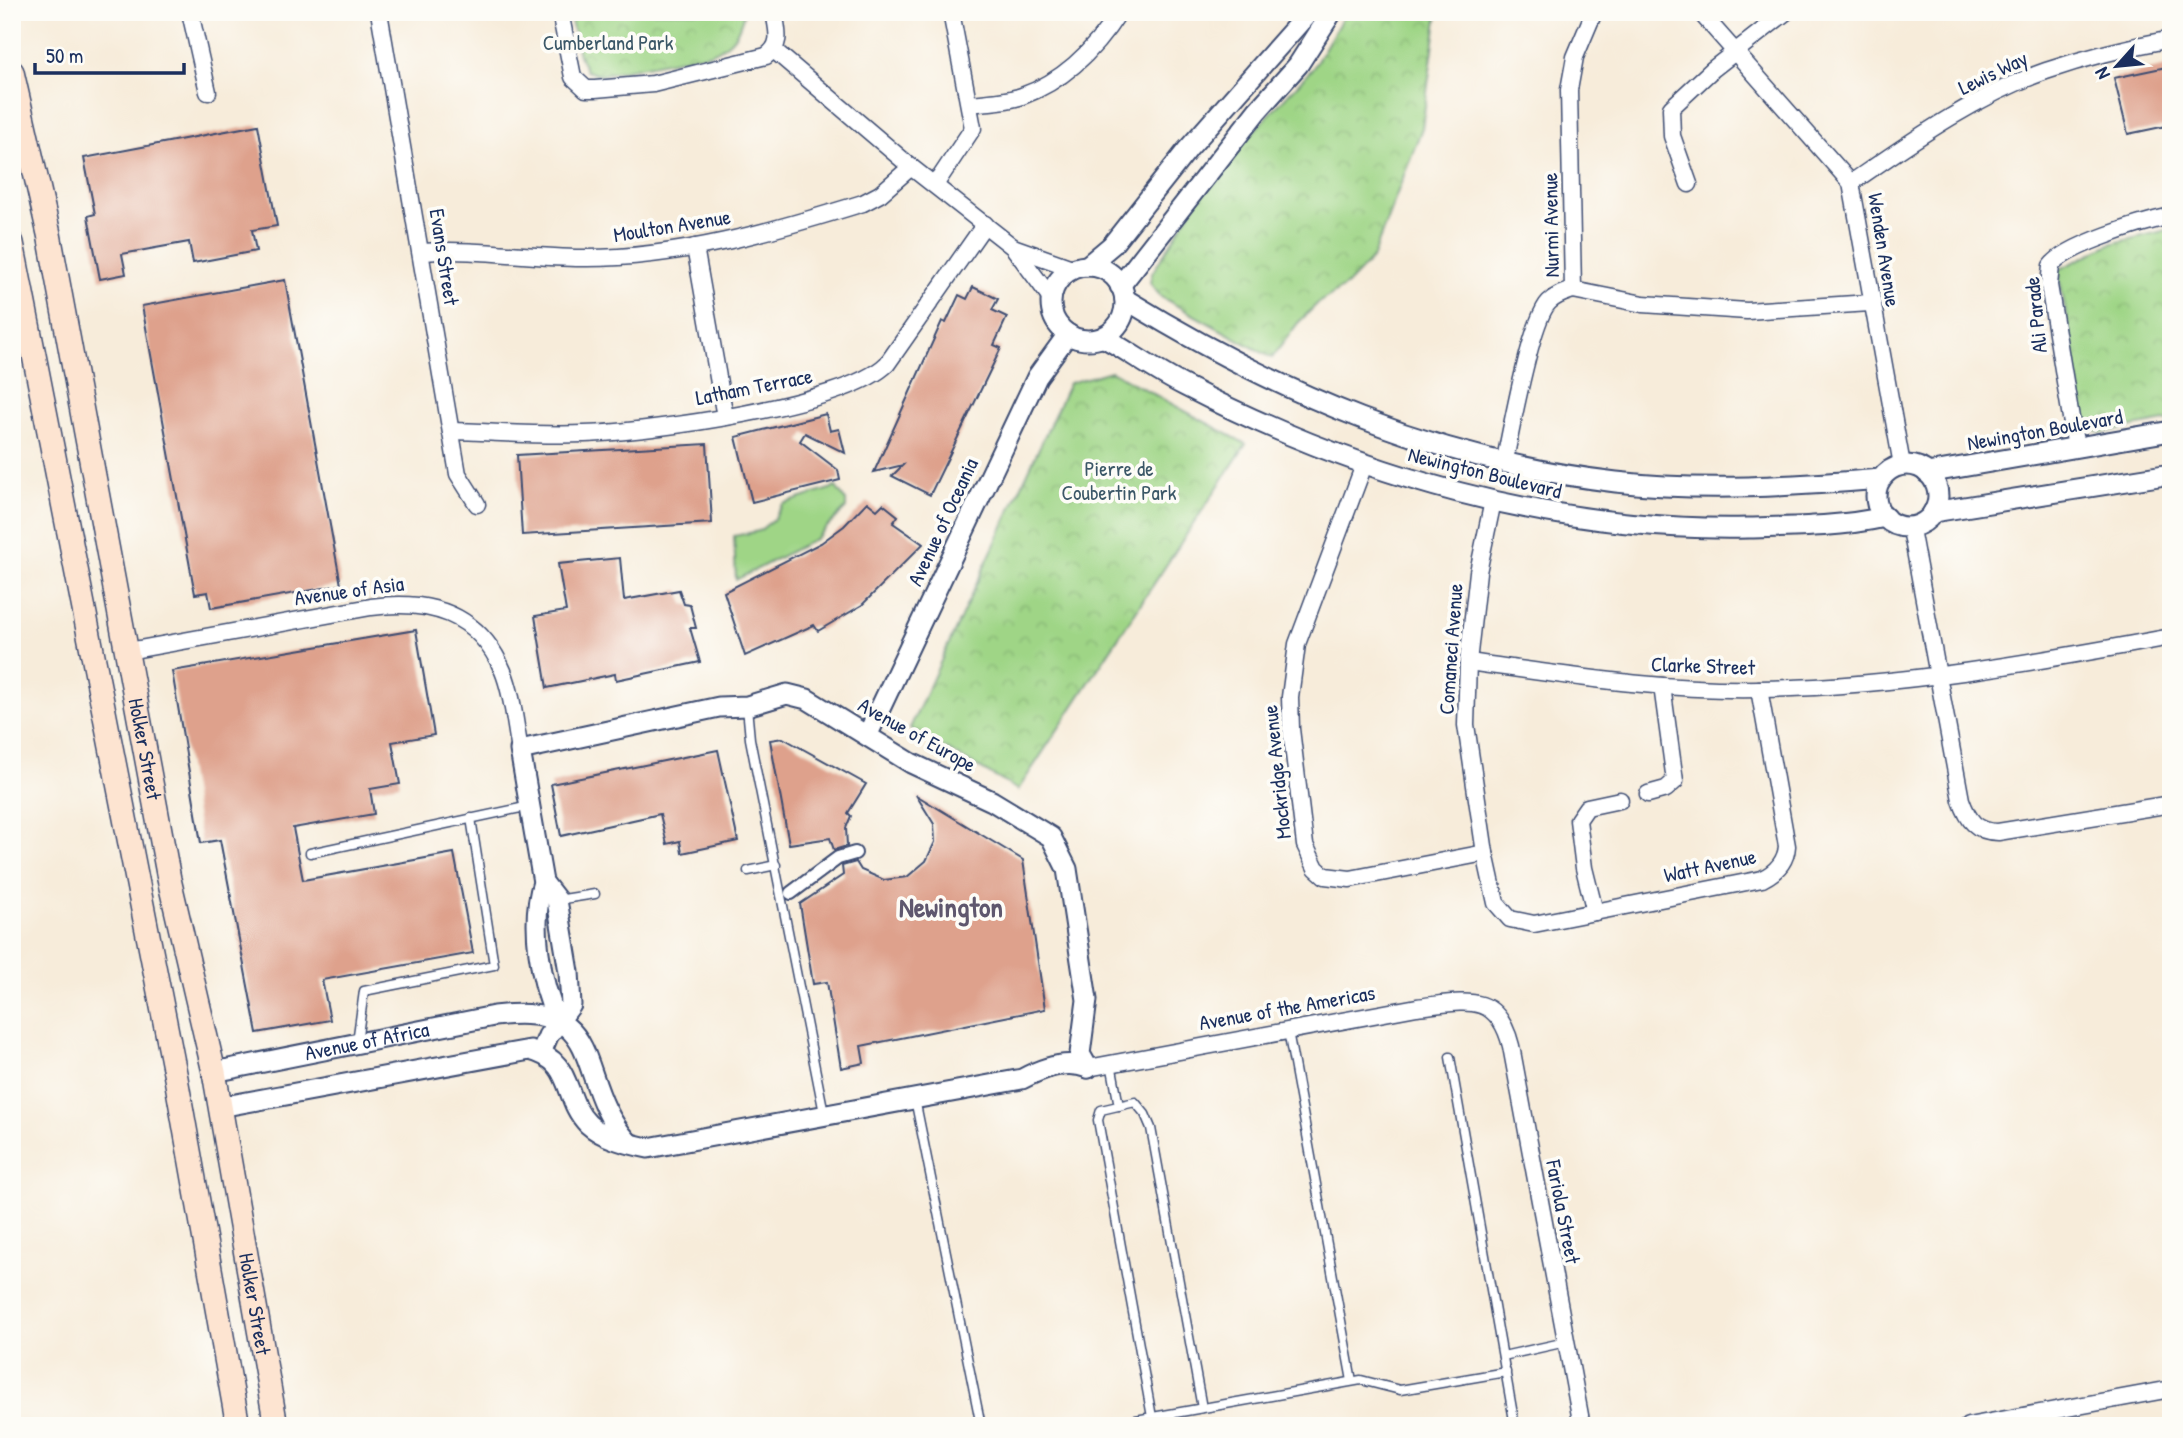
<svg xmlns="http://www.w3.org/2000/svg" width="2183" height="1438" font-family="'Patrick Hand',sans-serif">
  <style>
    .green { fill: #9fd586; stroke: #5d8272; stroke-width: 2 }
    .park { fill: url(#park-crowns); stroke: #5d8272; stroke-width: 2 }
    .building { fill: #dea18c }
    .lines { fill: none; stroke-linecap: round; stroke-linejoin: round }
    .service-casing { stroke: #3c4b71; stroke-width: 11 }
    .pedestrian-casing { stroke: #3c4b71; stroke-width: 16 }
    .minor-casing { stroke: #3c4b71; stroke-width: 19 }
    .tertiary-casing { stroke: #3c4b71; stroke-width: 23 }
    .secondary-casing { stroke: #3c4b71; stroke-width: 26 }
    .service { stroke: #fff; stroke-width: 8 }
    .pedestrian { stroke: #fff; stroke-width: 12 }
    .minor { stroke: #fff; stroke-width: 16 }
    .tertiary { stroke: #fff; stroke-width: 19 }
    .secondary { stroke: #fde4d1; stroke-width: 23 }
    .labels { text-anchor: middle; stroke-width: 7; stroke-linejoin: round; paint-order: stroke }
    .park-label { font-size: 21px; fill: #3c5868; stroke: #fdfcf7 }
    .street-label { font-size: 21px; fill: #1b2f5e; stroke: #fdfcf7 }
    .district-label { font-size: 28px; font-weight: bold; fill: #5f576e; stroke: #fdfcf7 }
  </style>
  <defs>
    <pattern id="park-crowns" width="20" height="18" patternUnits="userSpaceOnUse" patternTransform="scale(1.75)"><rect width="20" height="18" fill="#9fd586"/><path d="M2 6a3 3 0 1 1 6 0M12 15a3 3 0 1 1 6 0" fill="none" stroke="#88b776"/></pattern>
  </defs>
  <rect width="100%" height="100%" fill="#fdfcf7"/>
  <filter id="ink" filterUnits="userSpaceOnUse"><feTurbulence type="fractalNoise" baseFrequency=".0143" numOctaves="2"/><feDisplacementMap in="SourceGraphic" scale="14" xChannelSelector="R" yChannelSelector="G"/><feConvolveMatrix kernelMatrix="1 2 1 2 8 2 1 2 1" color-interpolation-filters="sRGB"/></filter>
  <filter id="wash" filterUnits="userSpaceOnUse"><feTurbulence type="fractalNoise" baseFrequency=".00686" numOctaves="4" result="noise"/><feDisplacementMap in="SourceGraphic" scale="28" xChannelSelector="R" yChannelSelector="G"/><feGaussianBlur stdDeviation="1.57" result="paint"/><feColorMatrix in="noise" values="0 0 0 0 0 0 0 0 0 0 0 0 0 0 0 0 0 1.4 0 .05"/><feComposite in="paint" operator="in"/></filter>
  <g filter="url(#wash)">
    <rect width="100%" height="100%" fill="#f7ecda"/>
    <path class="green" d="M836 487 846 501V508L815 539 736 580 734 536 759 531 774 519 783 504Z"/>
    <g class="park">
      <path d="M569 12H744C739 34 732 44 712 53L600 75 586 71 579 55Z"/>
      <path d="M1346 12H1438L1422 128 1372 259 1346 286 1318 303 1298 323 1272 358 1161 297 1150 283 1152 273 1215 172 1313 68Z"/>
      <path d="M2171 229V420L2101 433 2086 425 2058 270 2110 244Z"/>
      <path d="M1111 371 1246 444 1018 790 910 728 1069 383Z"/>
    </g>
    <g id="blocks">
      <g class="building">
        <path d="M2171 66V125L2128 134 2114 78Z"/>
        <path d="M258 125 277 226 252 230 256 251 193 263 189 242 122 254 126 274 100 279 88 216 95 214 84 158Z"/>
        <path d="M285 280 341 585 211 608 208 592 195 594 142 306Z"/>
        <path d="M973 287 998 299 992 310 1007 317 994 345 1001 348 930 495 892 476 903 465 874 472 942 321 946 323 959 295 967 299Z"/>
        <path d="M826 414 830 431 839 429 845 453 805 433 800 441 838 470 840 480 752 502 736 437Z"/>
        <path d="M707 444 712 523 522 535 517 455Z"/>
        <path d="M867 502 877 510 883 504 898 516 893 523 923 544 862 605 818 631 814 625 745 656 724 592 821 543 844 526Z"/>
        <path d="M620 558 624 600 679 590 684 604 690 605 696 628H690L700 662 616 680 615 674 547 688 535 616 566 611 558 564Z"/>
        <path d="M416 630 434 735 392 742 400 784 370 789 374 814 293 828 303 880 454 853 473 953 322 980 330 1020 257 1033 220 840 201 843 172 671Z"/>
        <path d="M783 738 866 784 848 813 851 816 846 828 847 846 834 850 830 838 789 844 770 740Z"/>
        <path d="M718 750 738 841 682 853 680 841 667 844 660 814 561 836 551 784Z"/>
        <path d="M916 795 1023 860 1045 1009 861 1046 864 1063 841 1068 827 982 813 984 800 904 843 875 842 866 856 862 861 870 884 880 907 877 926 861 935 842 934 824Z"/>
      </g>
    </g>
  </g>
  <g filter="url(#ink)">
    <use href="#blocks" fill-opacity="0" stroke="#3c4b71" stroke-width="2"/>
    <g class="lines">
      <defs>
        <g id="service">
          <path d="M747 707 750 739 824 1113"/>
          <path d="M310 853 530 806"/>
          <path d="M748 871 776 865"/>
          <path d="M557 900 595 894"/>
          <path d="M1288 1031 1352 1381"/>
          <path d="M357 1042 364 991 494 965 471 818"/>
          <path d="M1450 1057 1515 1426"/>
          <path d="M1111 1063 1119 1106"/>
          <path d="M915 1099 981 1426"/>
          <path d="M1503 1356 1566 1342"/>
          <path d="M1152 1417 1098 1120 1101 1110 1135 1102 1145 1114 1151 1128 1202 1408"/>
          <path d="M1102 1426 1361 1380 1400 1390 1506 1372"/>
        </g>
        <path id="pedestrian" d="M791 893 838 858 855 853"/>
        <g id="minor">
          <path d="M190 12 208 92"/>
          <path d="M379 12 458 474 477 504"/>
          <path d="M560 12 573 77 586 89H595L653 84 766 56C783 45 777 30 774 12"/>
          <path d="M1700 12 1851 183 1902 465"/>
          <path d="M775 51 911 167 1013 247 1051 298"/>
          <path d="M969 104C985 102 1006 102 1022 96 1064 81 1096 48 1119 12"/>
          <path d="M1851 183C1912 141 1975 96 2046 71 2087 57 2128 47 2171 39"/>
          <path d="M1689 184 1672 136 1671 108 1713 69 1786 12"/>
          <path d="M935 185 973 128 951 12"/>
          <path d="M695 247 725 417"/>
          <path d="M1013 247 1075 269"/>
          <path d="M423 252C476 248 529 258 582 258 677 259 773 231 863 203L880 194 911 167"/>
          <path d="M1573 290 1643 304 1747 311 1870 303"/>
          <path d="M451 431C495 432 540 436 584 434 648 432 844 406 887 364L985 224"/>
          <path d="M2076 448 2049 285 2051 266C2066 245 2144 222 2171 216"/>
          <path d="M1505 460C1511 430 1531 320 1549 302 1556 295 1564 293 1573 290L1569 90 1575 57 1594 12"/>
          <path d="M1364 465 1297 644 1290 697 1291 729 1305 845 1316 868 1325 876 1350 879 1485 853"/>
          <path d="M1493 501 1478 572 1468 662 1466 725 1485 853 1496 903 1510 919 1534 924 1762 879C1776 872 1786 862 1787 846L1759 689"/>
          <path d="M1911 529 1961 800C1968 820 1976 832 1998 832L2171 804"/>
          <path d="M128 651 371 607C429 599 478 612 503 671 513 695 515 725 520 750"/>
          <path d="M1468 662C1565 675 1661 691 1759 689 1897 687 2036 662 2171 637"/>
          <path d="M1648 794 1666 789 1675 781 1662 686"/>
          <path d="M1595 912 1584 868 1578 820 1587 807 1620 800"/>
          <path d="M1088 1068 1417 1007C1464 1002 1497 990 1511 1046L1582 1426"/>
          <path d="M1968 1426 2171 1389"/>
        </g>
        <g id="tertiary">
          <path d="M1087 266 1112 245 1188 149 1309 12"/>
          <circle cx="1088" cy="303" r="37"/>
          <path d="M1120 286 1257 111 1298 65 1332 12"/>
          <path d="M1125 299C1278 393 1436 461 1616 482 1704 492 1793 486 1881 479"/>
          <path d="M1103 337C1131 353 1157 372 1185 386 1359 476 1552 532 1748 528 1794 527 1841 527 1885 517"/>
          <circle cx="1907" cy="496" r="31"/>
          <path d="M1927 473 2171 431"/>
          <path d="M1933 512 2171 474"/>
          <path d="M868 734 1037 377 1068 334"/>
          <path d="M558 1021C540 983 530 922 543 882L520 750 719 707 747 706 787 694 807 699 911 763 992 801 1051 837 1067 869 1087 1000 1080 1054 1088 1068"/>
          <path d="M541 1053 548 1036 571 1005 569 972 557 900 543 882"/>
          <path id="s1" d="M214 1072 494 1016C611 1001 571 1079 628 1142"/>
          <path d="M220 1107 530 1050C575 1061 562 1098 588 1124 603 1138 628 1144 648 1148L1022 1079C1042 1068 1066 1059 1088 1068"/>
        </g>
        <g id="secondary">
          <path id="s2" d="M12 72 49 234 169 879 214 1072 276 1426"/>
          <path d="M12 243 176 1078 238 1426"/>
        </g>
      </defs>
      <use href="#service" class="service-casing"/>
      <use href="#pedestrian" class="pedestrian-casing"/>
      <use href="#minor" class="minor-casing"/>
      <use href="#tertiary" class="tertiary-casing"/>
      <use href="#secondary" class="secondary-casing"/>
      <use href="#service" class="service"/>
      <use href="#pedestrian" class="pedestrian"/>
      <use href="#minor" class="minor"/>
      <use href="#tertiary" class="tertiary"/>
      <use href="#secondary" class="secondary"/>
    </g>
  </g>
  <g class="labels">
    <g class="park-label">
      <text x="608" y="50">Cumberland Park</text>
      <text x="1119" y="476">Pierre de<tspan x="1119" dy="24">Coubertin Park</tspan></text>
    </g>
    <g class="street-label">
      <text transform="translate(1993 73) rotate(-26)" y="7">Lewis Way</text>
      <text transform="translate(1551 225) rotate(-91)" y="7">Nurmi Avenue</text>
      <text transform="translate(672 226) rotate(-9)" y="7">Moulton Avenue</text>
      <text transform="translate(1884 250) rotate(81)" y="7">Wenden Avenue</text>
      <text transform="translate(444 257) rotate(81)" y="7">Evans Street</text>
      <text transform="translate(2036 315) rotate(-96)" y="7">Ali Parade</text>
      <text transform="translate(754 387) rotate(-11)" y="7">Latham Terrace</text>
      <text transform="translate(2045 430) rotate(-10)" y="7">Newington Boulevard</text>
      <text transform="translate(1485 473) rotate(14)" y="7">Newington Boulevard</text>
      <text transform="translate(943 522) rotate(-65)" y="7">Avenue of Oceania</text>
      <text transform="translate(349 591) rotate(-8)" y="7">Avenue of Asia</text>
      <text transform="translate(1451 649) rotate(-86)" y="7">Comaneci Avenue</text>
      <text transform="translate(1703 666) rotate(2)" y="7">Clarke Street</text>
      <text transform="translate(917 735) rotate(29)" y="7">Avenue of Europe</text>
      <text dy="7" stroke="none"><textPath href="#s2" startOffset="690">Holker Street</textPath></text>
      <text transform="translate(1277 772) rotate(-96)" y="7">Mockridge Avenue</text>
      <text transform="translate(1710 866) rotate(-12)" y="7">Watt Avenue</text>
      <text transform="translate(1287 1008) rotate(-10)" y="7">Avenue of the Americas</text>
      <text dy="7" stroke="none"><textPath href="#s1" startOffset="156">Avenue of Africa</textPath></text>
      <text transform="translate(1563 1212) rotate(79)" y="7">Fariola Street</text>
      <text dy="7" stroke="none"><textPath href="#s2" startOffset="1256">Holker Street</textPath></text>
    </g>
    <g class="district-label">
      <text x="951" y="917">Newington</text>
    </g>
  </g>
  <rect width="2183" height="1438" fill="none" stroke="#fdfcf7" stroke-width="42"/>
  <g transform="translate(2117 66) rotate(243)" stroke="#fdfcf7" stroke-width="5" paint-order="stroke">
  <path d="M0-5L12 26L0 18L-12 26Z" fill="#1b2f5e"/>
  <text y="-10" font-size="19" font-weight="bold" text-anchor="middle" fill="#1b2f5e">N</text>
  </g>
  <path d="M35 63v10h149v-10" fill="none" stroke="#1b2f5e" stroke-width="3.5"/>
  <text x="46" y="63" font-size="21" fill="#1b2f5e" stroke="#fdfcf7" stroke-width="5" paint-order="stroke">50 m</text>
</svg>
